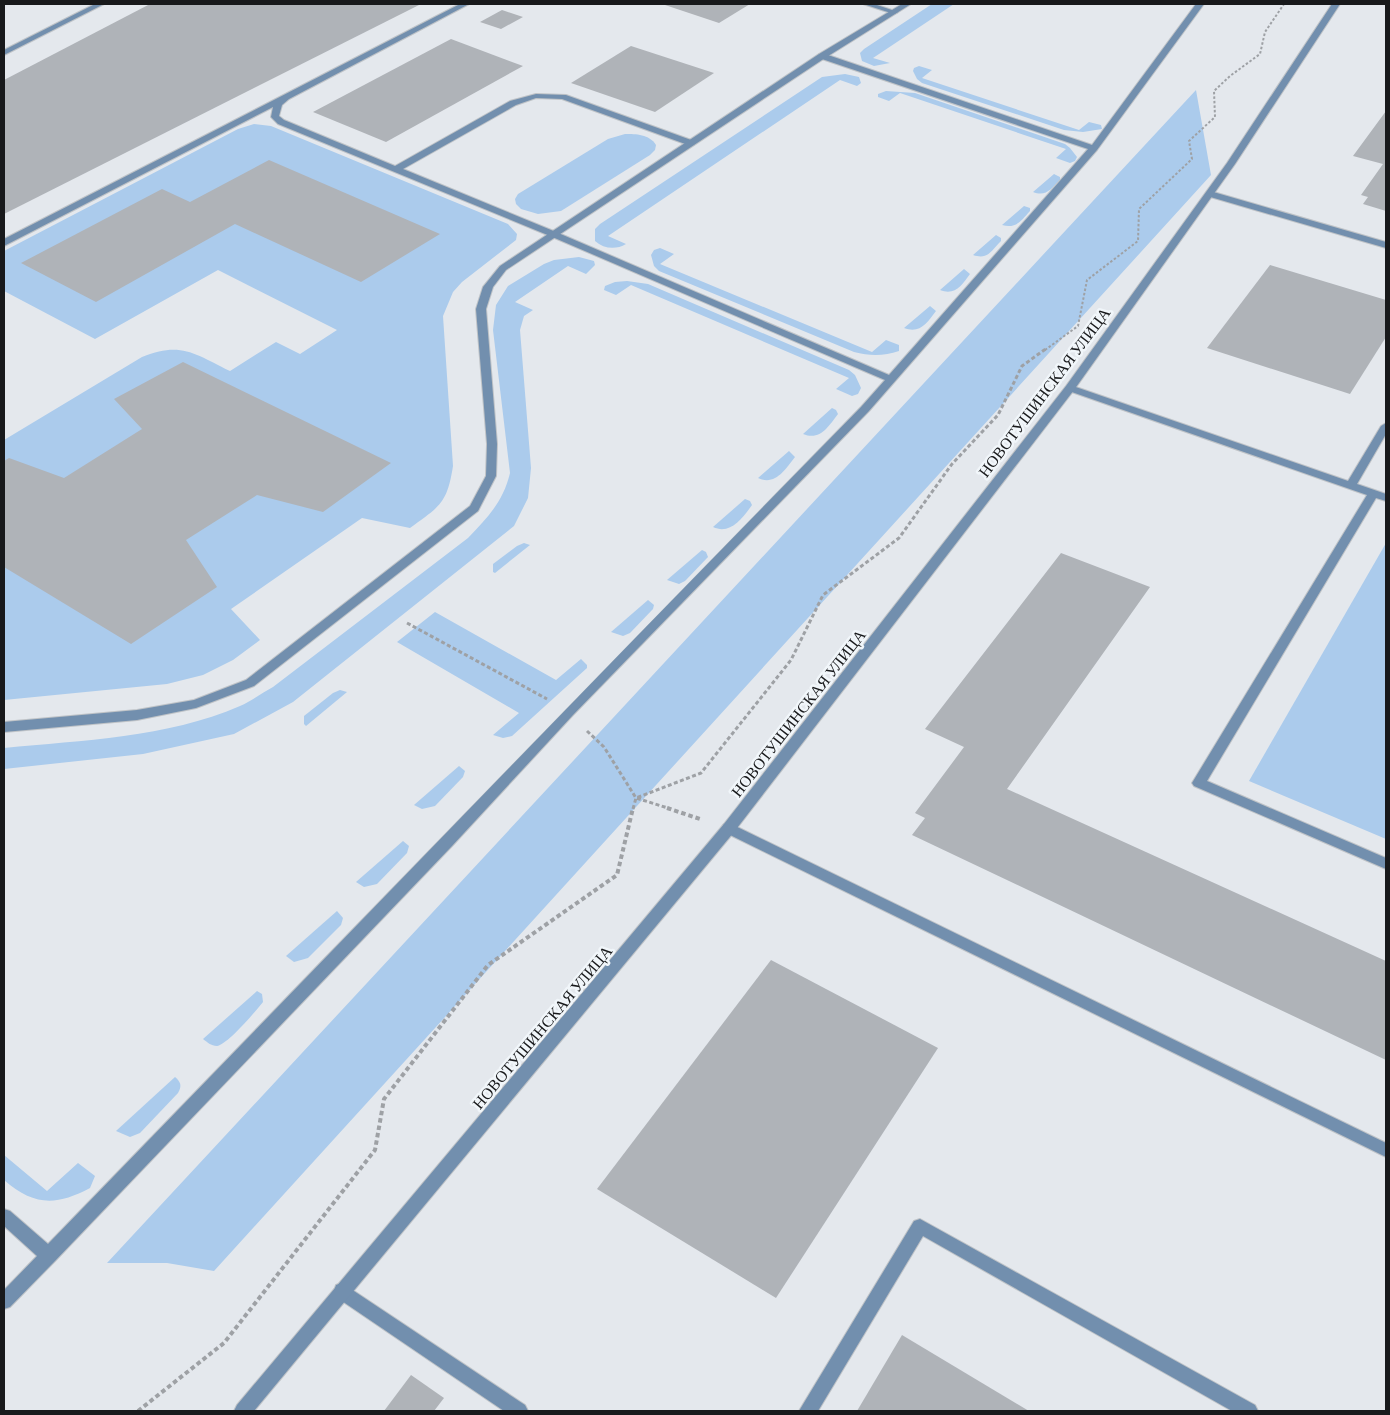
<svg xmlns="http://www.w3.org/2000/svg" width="1390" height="1415" font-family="'Crimson Pro',serif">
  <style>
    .green { fill: #abcbec }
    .building { fill: #afb3b8 }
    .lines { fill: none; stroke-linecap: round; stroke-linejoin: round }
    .lane-casing { stroke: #bfc3c7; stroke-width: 2 }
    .street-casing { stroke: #bfc3c7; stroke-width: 2 }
    .path-far2 { stroke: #9ea1a5; stroke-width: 2; stroke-dasharray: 2.5 2; stroke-linecap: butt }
    .path-far1 { stroke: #9ea1a5; stroke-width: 3; stroke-dasharray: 4 2.5; stroke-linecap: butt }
    .path { stroke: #9ea1a5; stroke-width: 4; stroke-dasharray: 4.5 3; stroke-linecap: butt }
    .lane { fill: #728fae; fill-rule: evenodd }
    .street { fill: #728fae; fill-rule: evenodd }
    .labels { text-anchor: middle; stroke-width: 5; stroke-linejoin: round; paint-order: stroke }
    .street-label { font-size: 16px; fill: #18191b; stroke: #f1f6fa }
  </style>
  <rect width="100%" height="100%" fill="#e4e8ed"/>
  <g class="green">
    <path d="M932 4H954L873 58 890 63 874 66 862 61 860 53 864 49Z"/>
    <path d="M919 66 932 70 922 78 1079 130 1089 122 1101 125 1102 129 1083 132 1064 130 922 83 917 79 913 71 914 68Z"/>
    <path d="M845 74 859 77 861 83 857 86 840 80 608 236 626 244C616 250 604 249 595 241V229L600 224 822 77Z"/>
    <path d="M1196 90 1211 175 214 1271 167 1263H107Z"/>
    <path d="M886 91 915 93 1065 144 1070 148 1077 157 1075 161 1070 163 1056 158 1066 149 900 93 889 101 878 97V94Z"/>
    <path d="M254 124 271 126 508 224 517 234 516 240 462 282 453 292 443 316 453 466C447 504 440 506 410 528L362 518 231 609 260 640 233 660 203 675 167 684 4 700V440L142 357C181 341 195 354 230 371L276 342 300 354 337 330 218 270 95 339 4 291V251L238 129Z"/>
    <path d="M625 134C636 134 649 134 656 145L655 150 650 155 561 211 538 214 521 209 516 204 515 199 518 194 608 139Z"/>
    <path d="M1054 174 1060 177V180C1051 189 1046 197 1033 192Z"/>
    <path d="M1024 206 1030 208V211C1021 221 1016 229 1002 225Z"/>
    <path d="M996 235 1001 238V241C991 251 988 260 973 255Z"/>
    <path d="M660 248 674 254 660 264 872 352 886 340 899 345V351C884 356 870 356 854 352L659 271 654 266 651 255 654 250Z"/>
    <path d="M579 257 594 261 595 265 586 274 568 266 515 302 533 310 524 316 520 330 531 468 528 498 514 526 293 702 234 734 143 754 4 769V748C83 740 166 738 240 706 251 701 262 693 273 687L468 538C488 517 503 502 510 473L493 330 496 305 508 286 544 264 554 260Z"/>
    <path d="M964 269 970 274C962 285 955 296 940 290Z"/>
    <path d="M627 281 648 284 849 370 855 375 861 388 858 394 852 396 836 389 849 378 631 285 616 295 604 290 605 286 615 282Z"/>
    <path d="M930 306 936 311C927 323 920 334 904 328Z"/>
    <path d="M832 408 836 410 838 414C828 427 820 441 803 434Z"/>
    <path d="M789 451 795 457C785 470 775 486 758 478Z"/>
    <path d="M745 499 750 501 752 505C742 519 730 535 713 527Z"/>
    <path d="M524 543 530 545 495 573 493 572V564L517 546Z"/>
    <path d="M1386 543V839L1249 781Z"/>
    <path d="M702 550 706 552 708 557 685 581 679 584 667 580Z"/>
    <path d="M648 600 654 605 653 609 630 633 623 636 611 632Z"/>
    <path d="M435 612 556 680 581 659 587 665V668L512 736 503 738 493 735 519 713 397 642Z"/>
    <path d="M340 690 347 692 306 726 304 724V716L333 693Z"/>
    <path d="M459 766 465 771 463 777 435 806 422 809 414 805Z"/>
    <path d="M403 841 409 846 407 853 377 884 364 887 356 882Z"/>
    <path d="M337 911 343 918 341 925 308 958 294 962 286 956Z"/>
    <path d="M257 991 262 994 263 1002C256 1011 227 1045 217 1046 211 1046 207 1042 203 1039Z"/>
    <path d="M175 1077C181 1082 182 1086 178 1093L140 1133 130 1137 116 1131Z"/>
    <path d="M4 1155 47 1191 78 1163 95 1176 90 1188C56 1206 34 1206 4 1180Z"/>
  </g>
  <g class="building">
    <path d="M150 4H421L4 214V80Z"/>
    <path d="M662 4H750L719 23Z"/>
    <path d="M502 10 523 17 501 29 480 22Z"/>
    <path d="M451 39 523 66 386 142 313 112Z"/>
    <path d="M631 46 714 73 655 112 571 83Z"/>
    <path d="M1386 111V211L1363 204 1368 197 1361 195 1383 164 1353 156Z"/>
    <path d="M269 160 440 234 361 282 235 224 96 302 21 263 162 189 190 202Z"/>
    <path d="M1270 265 1386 300V337L1350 394 1207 348Z"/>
    <path d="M183 362 391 463 323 512 257 495 186 540 217 587 131 644 4 567V461L9 458 64 478 142 429 114 399Z"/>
    <path d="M1061 553 1150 587 1007 789 1386 961V1060L912 835 925 818 915 813 964 747 925 729Z"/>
    <path d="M771 960 938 1048 776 1298 597 1189Z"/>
    <path d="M902 1335 1029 1411H857Z"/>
    <path d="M411 1375 444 1398 434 1411H384Z"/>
  </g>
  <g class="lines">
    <defs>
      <g id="lane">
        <path d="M95 4H104L4 55V50Z"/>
        <path d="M460 4H469L289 99 282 105 279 116 284 120 395 166 510 101 536 94 566 95 694 141V145H688L562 99 536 98 516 105 403 169 556 232 889 375 1088 149 819 58V54H825L1092 145 1196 4H1204L1097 150 869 411 573 715 452 846 55 1261 10 1307 4 1309V1290L37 1256 4 1226V1209L10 1211 48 1244C319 965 589 684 861 407L885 380 550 236 278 124 271 117 273 107 4 246V239Z"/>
        <path d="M863 4H874L898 12 894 14Z"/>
        <path d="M1210 191 1386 242V248L1207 196V192Z"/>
        <path d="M1070 385 1348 481 1381 426 1386 423V434L1357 484 1386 494V501L1376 498 1207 781 1386 858V869L1194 786 1192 783 1367 495 1066 390 1065 388Z"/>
        <path d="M729 823 1386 1143V1157L724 832 722 828 724 824Z"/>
        <path d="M920 1219 1255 1405 1258 1411H1232L923 1236 818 1411H799L914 1221Z"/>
        <path d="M342 1283 525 1405 528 1411H504L336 1297 334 1291 336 1285Z"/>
      </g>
      <g id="street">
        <path d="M902 4H911L825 58 506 270 493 287 486 309 497 444 496 476 478 511 254 686 196 708 137 720 4 732V722L137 710 194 700 246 680 470 506 486 476 487 444 476 309 483 287 500 266 819 54Z"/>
        <path d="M1332 4H1340L1235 164 1074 390 734 832 254 1411H234L237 1405 724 824 1066 386 1227 163Z"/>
      </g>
    </defs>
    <use href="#lane" class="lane-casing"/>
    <use href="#street" class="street-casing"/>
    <path class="path-far2" d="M1045 350 1078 326 1087 280 1138 241 1139 209 1192 159 1189 141 1215 117 1214 91 1230 76 1260 54 1265 32 1284 4"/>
    <g class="path-far1">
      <path d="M407 623 547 699"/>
      <path d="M587 731 604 747 636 798 671 809"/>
      <path d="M633 809 636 798 701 773 791 660 823 595 899 538 952 464 998 415 1022 366 1047 348"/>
    </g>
    <g class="path">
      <path d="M667 808 700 819"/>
      <path d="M138 1411 224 1343 375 1150 384 1099 488 965 617 875 633 808"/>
    </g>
    <use href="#lane" class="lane"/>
    <use href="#street" class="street"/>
  </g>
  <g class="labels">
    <g class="street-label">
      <text transform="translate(1044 392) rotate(-53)" y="6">НОВОТУШИНСКАЯ УЛИЦА</text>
      <text transform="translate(798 713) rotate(-52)" y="6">НОВОТУШИНСКАЯ УЛИЦА</text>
      <text transform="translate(542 1027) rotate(-50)" y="6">НОВОТУШИНСКАЯ УЛИЦА</text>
    </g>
  </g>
  <rect width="1390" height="1415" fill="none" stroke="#18191b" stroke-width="10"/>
</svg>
